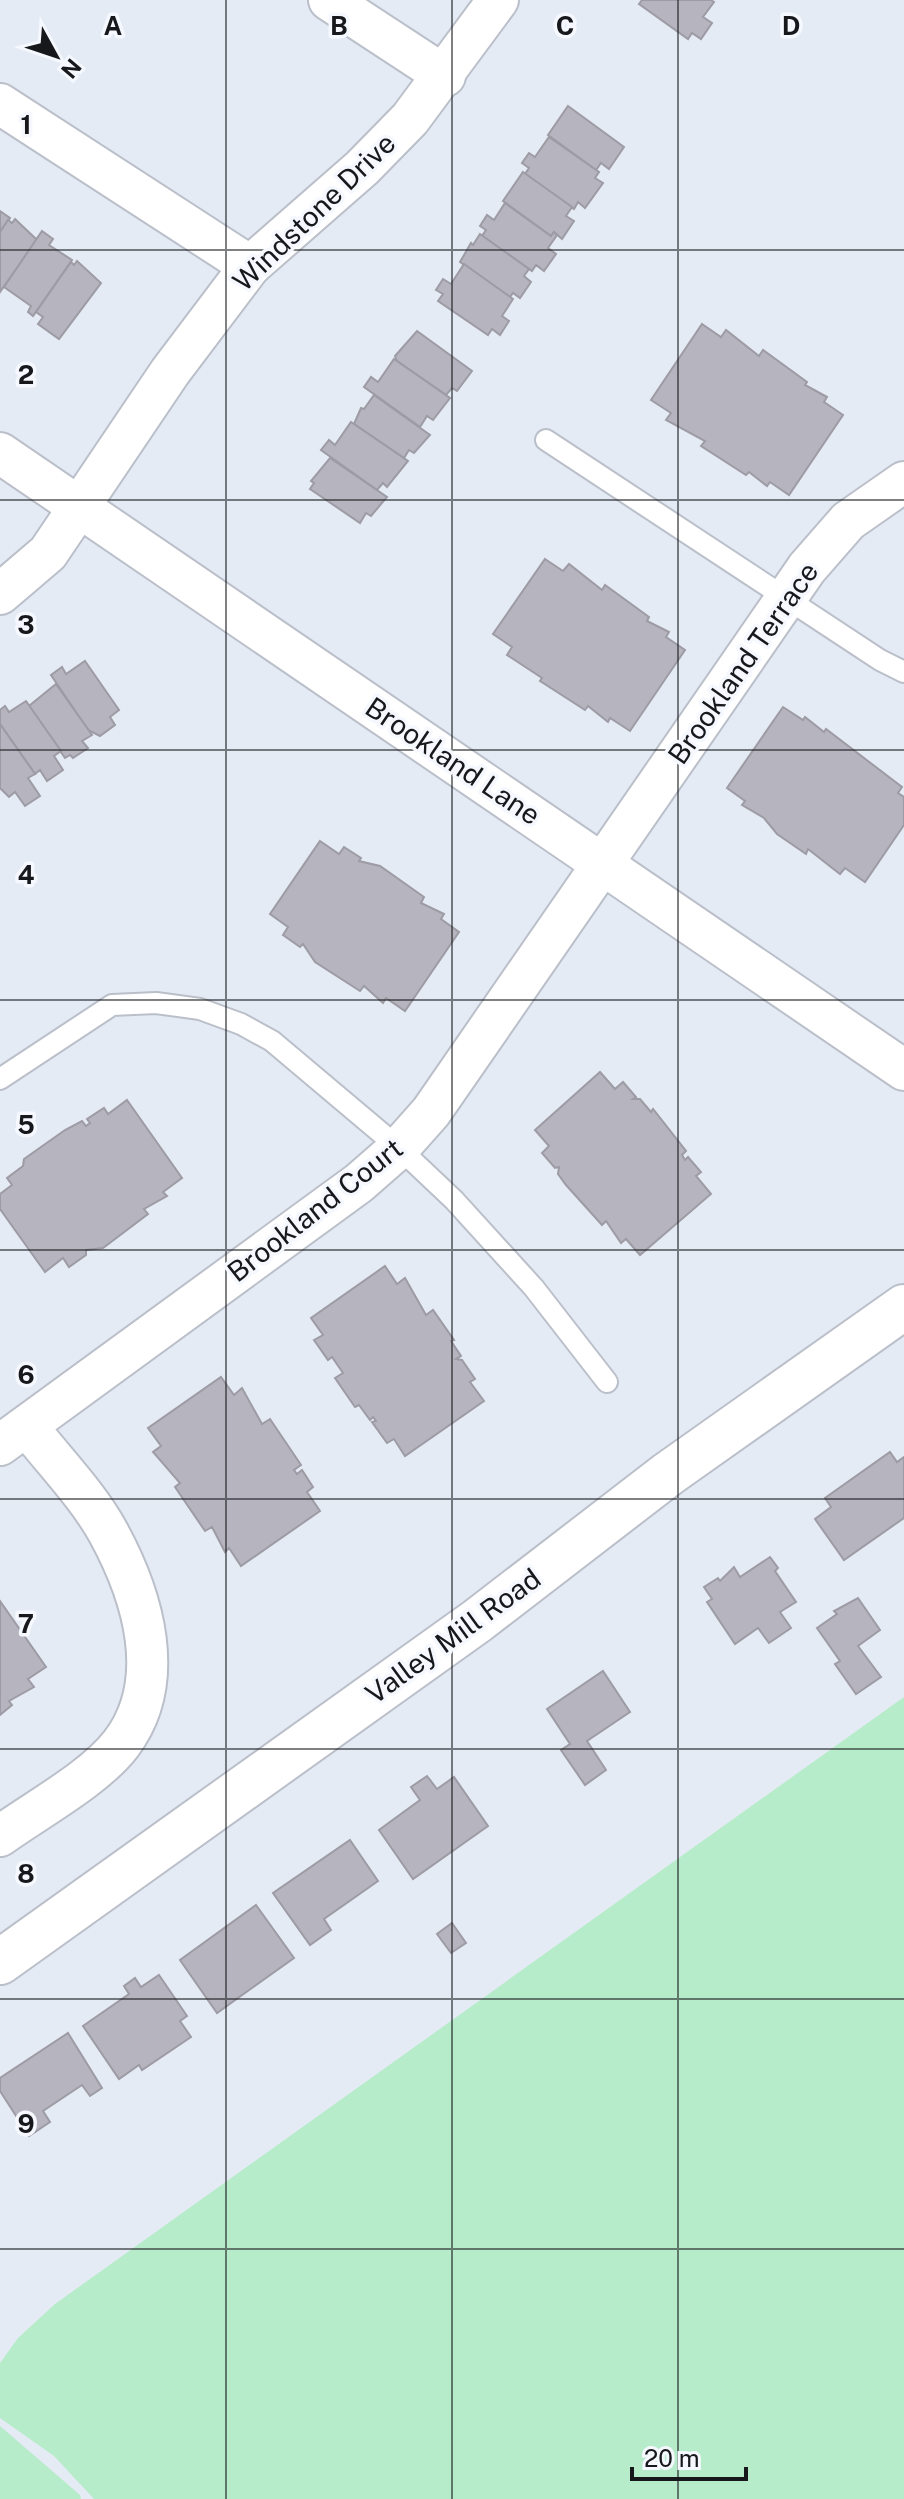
<svg xmlns="http://www.w3.org/2000/svg" width="904" height="2499" font-family="'Public Sans',sans-serif">
  <style>
    .green { fill: #b6ecc9 }
    .building { fill: #b6b4be; stroke: #9d9ba4; stroke-width: 2 }
    .lines { fill: none; stroke-linecap: round; stroke-linejoin: round }
    .service-casing { stroke: #babfc9; stroke-width: 24 }
    .minor-casing { stroke: #babfc9; stroke-width: 44 }
    .tertiary-casing { stroke: #babfc9; stroke-width: 48 }
    .service { stroke: #fff; stroke-width: 20 }
    .minor { stroke: #fff; stroke-width: 40 }
    .tertiary { stroke: #fff; stroke-width: 44 }
    .grid { fill: none; stroke: #16181b; stroke-width: 2; stroke-opacity: 0.55 }
    .labels { text-anchor: middle; stroke-width: 7; stroke-linejoin: round; paint-order: stroke }
    .street-label { font-size: 28px; fill: #16181b; stroke: #f5f8fe }
    .grid-label { font-size: 26px; text-anchor: middle; font-weight: bold; fill: #16181b; stroke: #f5f8fe; stroke-width: 7; stroke-linejoin: round; paint-order: stroke }
  </style>
  <rect width="100%" height="100%" fill="#e5ebf5"/>
  <g class="green">
    <path d="M904 1697V2499H94L54 2456 0 2418V2363L18 2338 55 2304Z"/>
    <path d="M0 2426 80 2495 81 2499H0Z"/>
  </g>
  <g class="building">
    <path d="M642 0H711L714 2 703 17 712 23 701 39 692 33 688 39 639 4Z"/>
    <path d="M568 106 624 147 609 169 601 163 596 170 548 135Z"/>
    <path d="M549 137 599 172 595 178 603 183 585 208 578 202 574 209 525 174 529 168 522 163 529 153 535 157Z"/>
    <path d="M523 172 572 207 566 216 574 221 562 239 554 232 551 236 503 201Z"/>
    <path d="M505 203 551 236 554 232 557 235 548 248 556 254 544 271 536 265 532 271 482 236 486 230 480 226 487 215 494 220Z"/>
    <path d="M0 211 10 218 0 232Z"/>
    <path d="M15 219 37 240 0 292V232L8 220 12 223Z"/>
    <path d="M42 231 53 239 49 245 72 260 33 316 28 312 31 306 4 287Z"/>
    <path d="M480 234 529 269 524 276 531 282 520 298 513 293 510 297 460 262 471 243 473 245Z"/>
    <path d="M77 261 101 283 59 339 38 324 43 317 36 312 71 262 74 265Z"/>
    <path d="M464 264 513 299 502 316 509 321 500 335 492 329 488 335 438 301 443 294 436 290 443 279 451 284Z"/>
    <path d="M702 324 721 337 726 330 759 356 763 350 807 382 805 385 827 397 824 402 843 415 789 495 770 482 767 486 749 472 746 475 701 446 705 441 666 420 671 413 651 400Z"/>
    <path d="M417 331 472 371 457 391 452 388 446 395 397 361 395 356Z"/>
    <path d="M394 359 450 398 433 420 427 416 420 427 364 387 371 377 378 382Z"/>
    <path d="M374 395 430 435 414 453 409 450 404 458 354 424 361 408 364 409Z"/>
    <path d="M351 422 408 461 387 487 383 483 377 490 321 450 329 440 335 445Z"/>
    <path d="M330 458 387 497 371 516 366 513 360 523 310 489 314 483 311 481Z"/>
    <path d="M545 559 563 571 569 564 602 590 605 585 649 617 647 621 669 632 666 637 685 650 630 731 610 718 608 722 588 706 585 710 540 681 542 678 507 655 512 647 493 634Z"/>
    <path d="M85 661 119 710 110 717 115 725 100 736 88 730 51 675 62 667 66 674Z"/>
    <path d="M56 684 92 735 82 741 88 748 73 758 70 755 65 758 29 706Z"/>
    <path d="M26 701 61 751 54 756 63 770 47 781 40 770 35 774 0 724V710L5 706 9 712Z"/>
    <path d="M783 707 803 720 805 717 824 732 826 729 902 787 898 793 904 797V825L865 882 845 868 840 874 808 849 806 854 777 834 764 818 742 805 745 801 727 788Z"/>
    <path d="M0 724 35 774 28 778 40 796 25 806 15 792 9 797 0 788Z"/>
    <path d="M320 841 339 854 344 847 361 858 359 861 380 866 424 897 421 903 444 914 441 919 459 932 405 1011 386 998 383 1003 364 986 360 991 315 962 303 944 300 947 283 935 288 927 270 914Z"/>
    <path d="M600 1072 615 1089 623 1082 636 1097 633 1099H640L651 1112 653 1109 686 1151 682 1155 685 1160 688 1157 701 1172 696 1176 711 1194 640 1255 626 1239 621 1243 606 1221 602 1225 566 1185 558 1174 559 1167 555 1168 542 1153 549 1146 535 1130Z"/>
    <path d="M127 1100 182 1178 163 1192 167 1196 144 1209 148 1214 103 1248 86 1250V1255L69 1267 63 1258 45 1272 0 1209V1194L12 1185 7 1178 23 1166 24 1159 65 1130 82 1121 86 1126 90 1123 87 1119 104 1108 108 1114Z"/>
    <path d="M385 1266 397 1284 405 1278 426 1315 433 1310 454 1340 451 1341 461 1356 456 1359 462 1360 475 1379 470 1382 484 1401 405 1456 394 1439 387 1443 372 1422 376 1421 373 1417 370 1420 359 1405 355 1407 335 1378 343 1373 332 1357 328 1360 314 1340 323 1335 311 1318Z"/>
    <path d="M221 1377 234 1395 242 1388 262 1424 270 1419 301 1465 294 1470 297 1474 302 1470 313 1487 307 1492 320 1511 241 1566 229 1548 225 1552 212 1527 205 1531 175 1487 180 1483 153 1452 161 1446 148 1428Z"/>
    <path d="M890 1452 897 1462 904 1457V1518L844 1560 815 1519 831 1507 825 1498Z"/>
    <path d="M770 1557 778 1568 775 1571 796 1602 780 1612 791 1628 769 1643 758 1628 735 1644 707 1602 712 1599 704 1587 718 1578 720 1581 734 1567 740 1577Z"/>
    <path d="M858 1598 880 1630 858 1646 881 1677 856 1694 835 1664 840 1661 817 1628 837 1614 834 1611Z"/>
    <path d="M0 1601 46 1667 28 1679 34 1687 9 1701 12 1705 0 1715Z"/>
    <path d="M603 1671 630 1712 587 1741 606 1770 585 1785 561 1750 570 1744 547 1709Z"/>
    <path d="M427 1776 437 1789 454 1777 488 1826 413 1879 379 1830 420 1800 411 1787Z"/>
    <path d="M350 1840 378 1881 324 1919 331 1930 310 1945 273 1893Z"/>
    <path d="M256 1905 294 1958 217 2013 180 1960Z"/>
    <path d="M452 1923 466 1943 451 1953 437 1934Z"/>
    <path d="M159 1975 187 2016 180 2021 191 2037 142 2070 139 2065 119 2079 83 2026 129 1994 124 1986 135 1978 141 1987Z"/>
    <path d="M68 2033 102 2088 90 2096 82 2085 43 2111 50 2122 29 2136 0 2091V2078Z"/>
  </g>
  <g class="lines">
    <defs>
      <g id="service">
        <path d="M546 440 880 660 904 672"/>
        <path d="M0 1079 112 1005 156 1003 200 1009 241 1024 272 1041 399 1148 454 1200 534 1288 607 1382"/>
      </g>
      <g id="minor">
        <path d="M329 0 445 76"/>
        <path d="M0 104 250 266"/>
        <path d="M0 453 904 1070"/>
        <path d="M0 594 48 553 170 372 250 266 362 168 410 119 498 0"/>
        <path d="M0 1445 359 1183 399 1148 431 1112 807 568 848 521 904 482"/>
        <path d="M0 1836C36 1810 94 1779 121 1744 169 1681 143 1596 108 1532 87 1494 53 1460 27 1426"/>
      </g>
      <path id="tertiary" d="M0 1962 477 1621 668 1474 904 1307"/>
    </defs>
    <use href="#service" class="service-casing"/>
    <use href="#minor" class="minor-casing"/>
    <use href="#tertiary" class="tertiary-casing"/>
    <use href="#service" class="service"/>
    <use href="#minor" class="minor"/>
    <use href="#tertiary" class="tertiary"/>
  </g>
  <path class="grid" d="M226 0V2499M452 0V2499M678 0V2499M0 250H904M0 500H904M0 750H904M0 1000H904M0 1250H904M0 1499H904M0 1749H904M0 1999H904M0 2249H904"/>
  <g class="labels">
    <g class="street-label">
      <text transform="translate(314 212) rotate(-44)" y="10">Windstone Drive</text>
      <text transform="translate(743 663) rotate(-55)" y="10">Brookland Terrace</text>
      <text transform="translate(453 761) rotate(34)" y="10">Brookland Lane</text>
      <text transform="translate(315 1210) rotate(-38)" y="10">Brookland Court</text>
      <text transform="translate(453 1636) rotate(-36)" y="10">Valley Mill Road</text>
    </g>
  </g>
  <g class="grid-label">
    <text x="113" y="35">A</text>
    <text x="339" y="35">B</text>
    <text x="565" y="35">C</text>
    <text x="791" y="35">D</text>
    <text x="26" y="134">1</text>
    <text x="26" y="384">2</text>
    <text x="26" y="634">3</text>
    <text x="26" y="884">4</text>
    <text x="26" y="1134">5</text>
    <text x="26" y="1384">6</text>
    <text x="26" y="1633">7</text>
    <text x="26" y="1883">8</text>
    <text x="26" y="2133">9</text>
  </g>
  <g transform="translate(56 56) rotate(130)" stroke="#f5f8fe" stroke-width="6" paint-order="stroke">
  <path d="M0-6L14 30L0 20L-14 30Z" fill="#16181b"/>
  <text y="-12" font-size="22" font-weight="bold" text-anchor="middle" fill="#16181b">N</text>
  </g>
  <path d="M632 2467v12h114v-12" fill="none" stroke="#16181b" stroke-width="4"/>
  <text x="644" y="2467" font-size="24" fill="#16181b" stroke="#f5f8fe" stroke-width="6" paint-order="stroke">20 m</text>
</svg>
